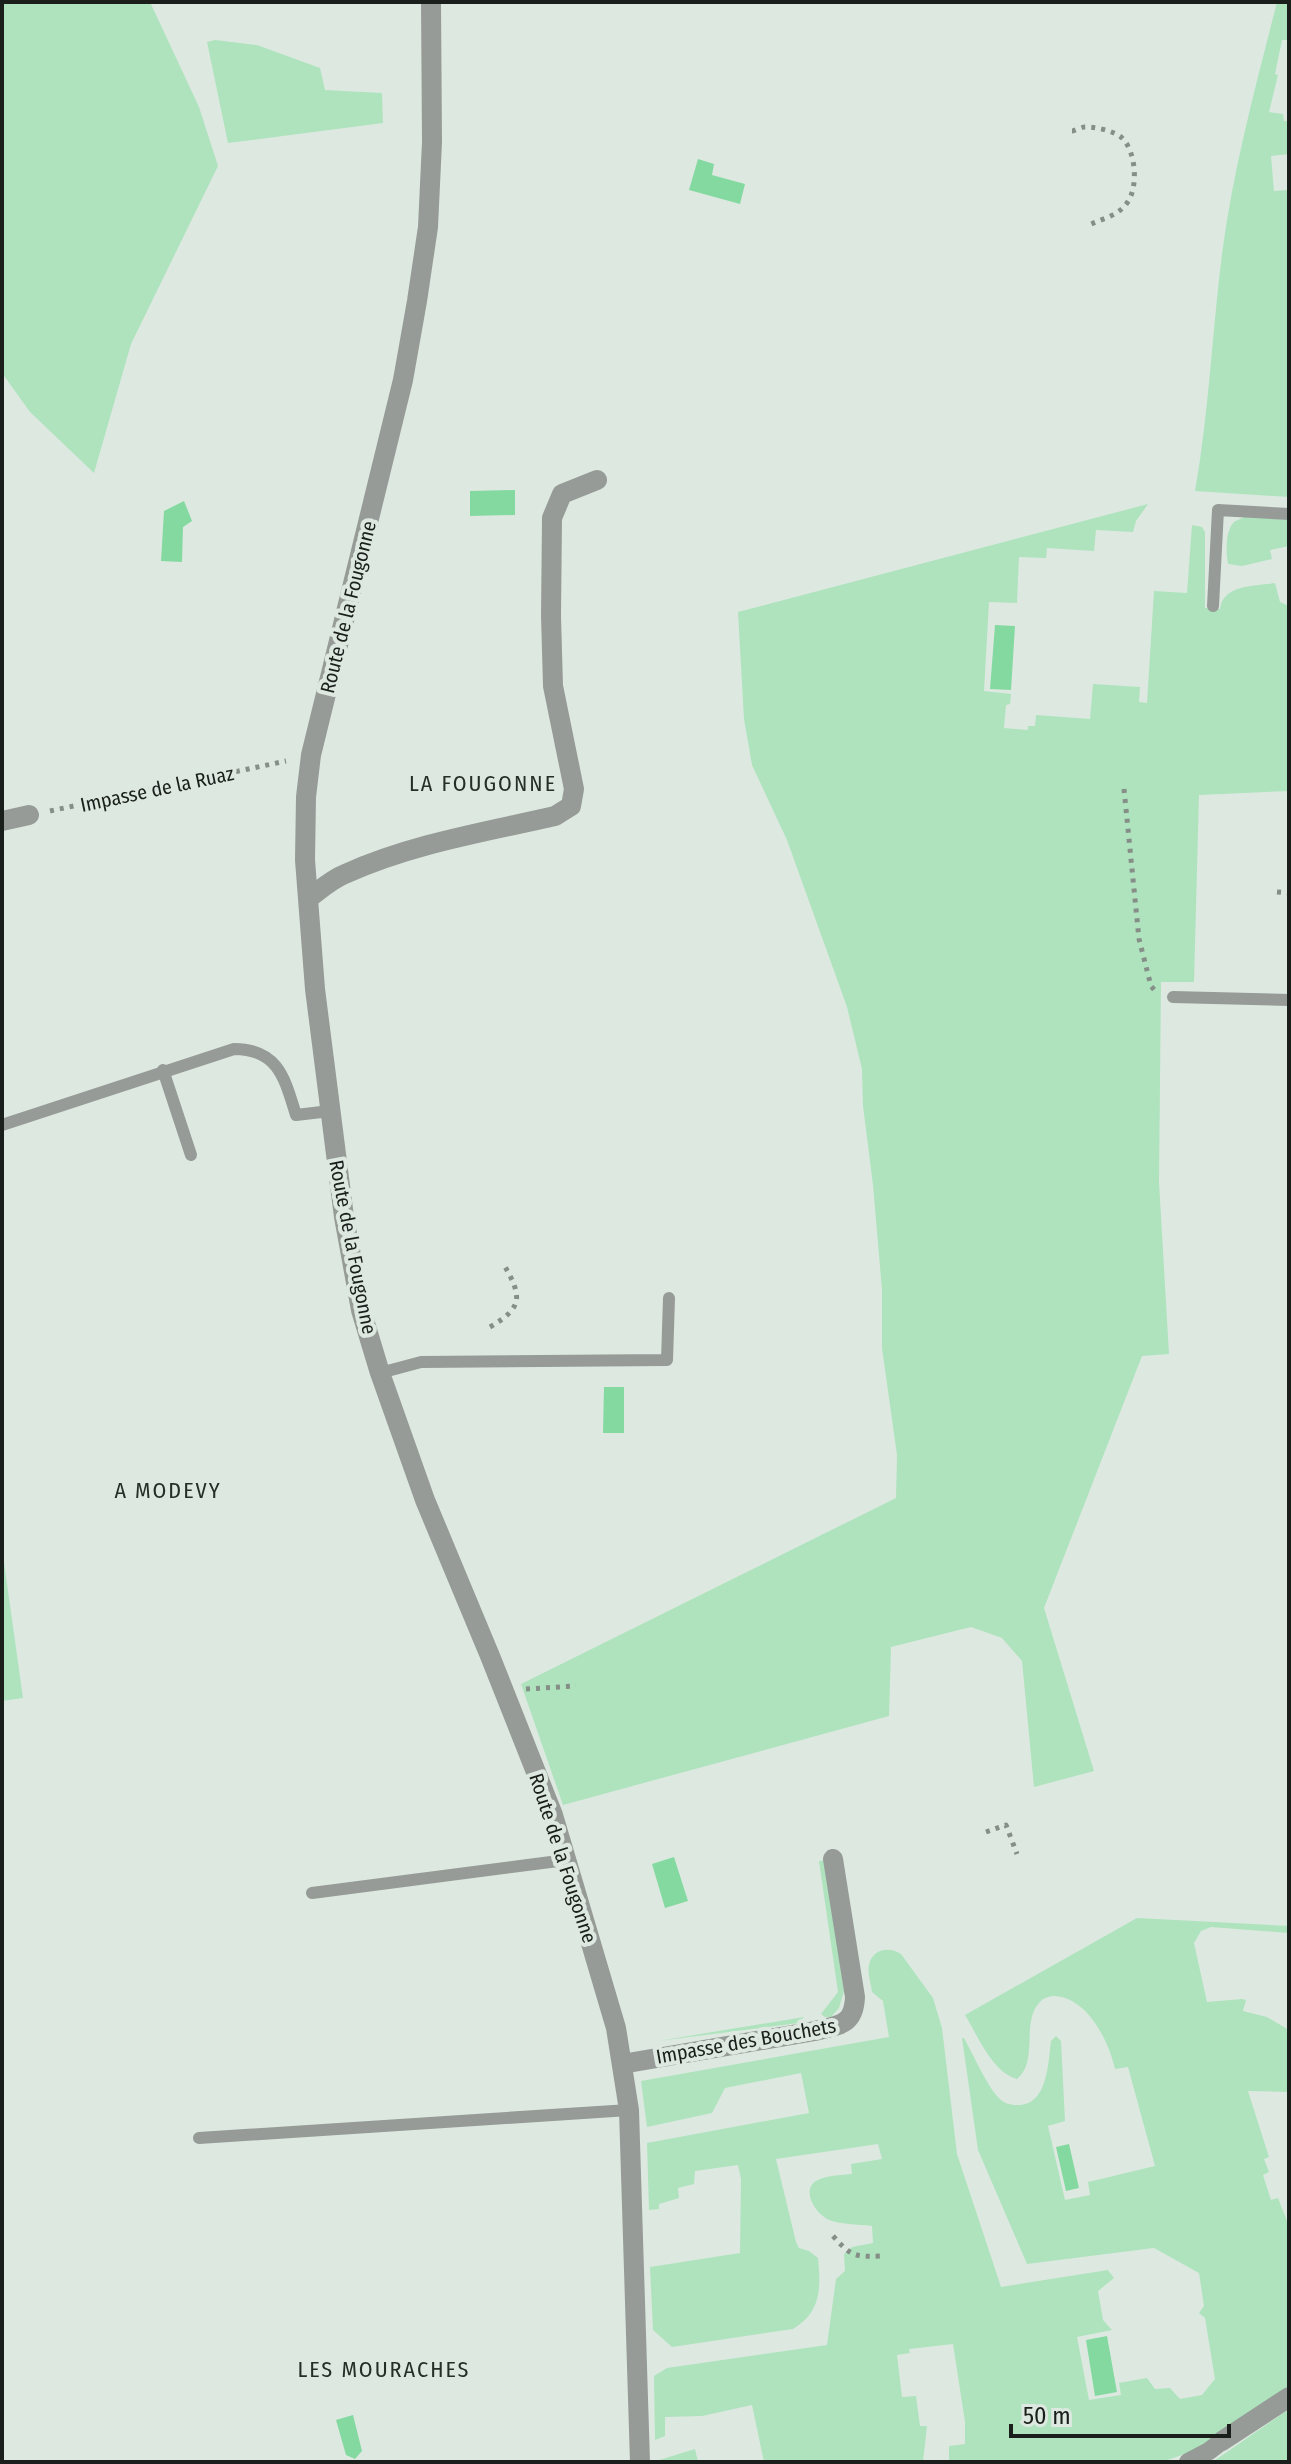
<svg xmlns="http://www.w3.org/2000/svg" width="1291" height="2464" font-family="'Fira Sans Condensed',sans-serif">
  <style>
    .green { fill: #aee3be }
    .water { fill: #84d9a1 }
    .lines { fill: none; stroke-linecap: round; stroke-linejoin: round }
    .path { stroke: #868e88; stroke-width: 5; stroke-dasharray: 4 6; stroke-linecap: butt }
    .service { stroke: #969b97; stroke-width: 12 }
    .pedestrian { stroke: #969b97; stroke-width: 18 }
    .minor { stroke: #969b97; stroke-width: 20 }
    .labels { text-anchor: middle; stroke-width: 8; stroke-linejoin: round; paint-order: stroke }
    .street-label { font-size: 20px; fill: #1a1f1c; stroke: #dde9e0 }
    .neighbourhood-label { font-size: 22px; letter-spacing: 2px; fill: #252e27; stroke: #dde9e0 }
  </style>
  <rect width="100%" height="100%" fill="#dde9e0"/>
  <g class="green">
    <path d="M2 2H150L199 107 218 166 131 344 94 473 30 412 2 373Z"/>
    <path d="M1277 2H1289V40H1282L1275 74 1278 75 1269 112 1283 114 1284 121H1289V154L1271 156 1274 191 1289 190V497L1195 491C1209 412 1212 333 1222 254 1233 169 1256 85 1277 2Z"/>
    <path d="M215 40 257 45 320 68 325 90 382 93 383 123 228 143 207 42Z"/>
    <path d="M1148 504 1136 521 1133 532 1096 530 1094 551 1047 548 1046 558 1019 557 1017 603 989 602 984 691 1011 694 1010 704 1006 705 1004 728 1028 730V726H1035L1036 715 1090 719 1093 684 1140 687 1139 702 1147 703 1154 591 1187 593 1192 525 1202 527 1205 532V608L1220 609C1223 584 1256 586 1275 583L1280 602 1289 606V791L1199 795 1194 982H1161L1159 1182 1169 1354 1142 1356 1044 1608 1094 1771 1034 1787 1022 1661 1002 1638 971 1627 891 1647 889 1716 563 1805 521 1684 896 1498 897 1455 882 1348V1290L873 1185 863 1106 862 1069 847 1007 787 840 752 765 744 719 738 612Z"/>
    <path d="M1246 516 1289 520V546L1270 550 1272 559 1242 566 1228 564C1226 553 1225 531 1234 522 1235 521 1245 517 1246 516Z"/>
    <path d="M2 1548 23 1698 2 1701Z"/>
    <path d="M826 1860 844 1991 839 2008 831 2017H825L821 2014 838 1992 819 1861Z"/>
    <path d="M1137 1918 1289 1926V1933L1211 1927 1201 1931 1194 1943 1207 2002 1242 1999 1246 2000 1243 2011 1267 2017 1289 2030V2092L1248 2091 1269 2157 1264 2159 1269 2172 1263 2175 1271 2200 1278 2198 1289 2226V2388C1249 2414 1207 2451 1160 2462H949V2446L965 2444V2422L953 2344 909 2349 910 2353 897 2355 902 2397 916 2396 920 2426H927L923 2462H764L752 2405 702 2416 665 2417V2436L655 2440 654 2376 667 2368 827 2345 836 2279 845 2271 844 2254 852 2247 873 2243 872 2226C858 2224 839 2225 827 2219 814 2212 799 2187 820 2179 830 2175 842 2175 852 2174L851 2164 882 2159 878 2144 776 2159 796 2242 799 2248 809 2251 818 2258C821 2289 821 2312 793 2329L672 2347 653 2330 650 2267 740 2253 741 2179 738 2165 695 2171 694 2184 678 2188 679 2198 659 2204V2209L649 2210 647 2143 809 2113 801 2073 725 2088 712 2113 647 2127 641 2081 889 2037 883 2001 872 1992C871 1984 867 1972 869 1965 872 1949 889 1946 901 1954L933 1998 942 2028 957 2154 1001 2287 1108 2270 1114 2278 1098 2291 1103 2320 1112 2330 1077 2337 1089 2400 1121 2395 1119 2383 1147 2378 1155 2389 1170 2388 1180 2399 1202 2395 1215 2379 1205 2318 1199 2313 1204 2306 1199 2273 1154 2248 1027 2264 978 2150 962 2038H964C973 2054 987 2086 999 2098 1003 2103 1010 2105 1016 2105 1048 2107 1048 2063 1051 2041L1056 2036 1061 2041 1065 2121 1048 2126 1065 2200 1090 2195 1088 2182 1155 2166 1128 2067 1115 2069C1109 2042 1088 1998 1055 1996 1049 1996 1043 1998 1039 2003 1021 2023 1039 2061 1017 2079 992 2072 978 2036 965 2015Z"/>
    <path d="M804 2017 799 2023 658 2041Z"/>
    <path d="M1289 2409V2462H1214V2461Z"/>
    <path d="M695 2449 698 2462H656V2461Z"/>
  </g>
  <g class="water">
    <path d="M698 159 714 164 712 175 745 184 740 204 689 190Z"/>
    <path d="M515 490V515L470 516V491Z"/>
    <path d="M184 501 192 521 183 527 182 562 161 561 164 511Z"/>
    <path d="M995 625 1015 626 1011 690 990 689Z"/>
    <path d="M604 1387H624V1433H603Z"/>
    <path d="M674 1857 688 1901 665 1908 652 1864Z"/>
    <path d="M1069 2144 1079 2188 1066 2191 1056 2147Z"/>
    <path d="M1107 2336 1117 2392 1095 2396 1086 2340Z"/>
    <path d="M353 2415 362 2451 355 2459 346 2455 336 2420Z"/>
  </g>
  <g class="lines">
    <g class="path">
      <path d="M1072 131C1073 131 1083 127 1084 127 1093 126 1114 131 1121 137 1136 150 1139 187 1127 203 1119 215 1102 219 1089 225"/>
      <path d="M1124 789 1139 939 1151 986 1156 992"/>
      <path d="M50 811 286 761"/>
      <path d="M1277 892 1289 893"/>
      <path d="M490 1327C524 1307 522 1296 503 1263"/>
      <path d="M526 1689 576 1686"/>
      <path d="M986 1832 1006 1825 1017 1854"/>
      <path d="M833 2236C851 2256 854 2257 880 2256"/>
    </g>
    <g class="service">
      <path d="M1213 606 1218 510 1289 514"/>
      <path d="M1173 997 1289 1000"/>
      <path d="M163 1070 191 1155"/>
      <path d="M2 1125 234 1049C279 1049 285 1080 296 1115L330 1111"/>
      <path d="M380 1373 421 1362 667 1360 669 1298"/>
      <path d="M312 1893 566 1860"/>
      <path d="M199 2138 629 2110"/>
    </g>
    <path class="pedestrian" d="M1188 2462 1209 2451 1222 2441"/>
    <g class="minor">
      <path d="M431 2 432 142 428 227 417 301 403 380 311 755 306 797 305 860 315 989 344 1217 361 1310 380 1373 425 1500 490 1656 553 1815 616 2028 629 2110 640 2462"/>
      <path d="M2 821 29 815"/>
      <path d="M309 898C320 890 332 879 345 874 411 844 485 832 555 816L571 806 574 789 553 686 551 616 552 518 562 494 597 480"/>
      <path d="M622 2064 815 2031C838 2025 854 2026 855 1997L833 1859"/>
      <path d="M1222 2441 1289 2397"/>
    </g>
  </g>
  <g class="labels">
    <g class="street-label">
      <text transform="translate(348 607) rotate(-76)" y="7">Route de la Fougonne</text>
      <text transform="translate(157 789) rotate(-12)" y="7">Impasse de la Ruaz</text>
      <text transform="translate(353 1247) rotate(79)" y="7">Route de la Fougonne</text>
      <text transform="translate(563 1858) rotate(72)" y="7">Route de la Fougonne</text>
      <text transform="translate(746 2041) rotate(-10)" y="7">Impasse des Bouchets</text>
    </g>
    <g class="neighbourhood-label">
      <text x="483" y="791">LA FOUGONNE</text>
      <text x="168" y="1498">A MODEVY</text>
      <text x="384" y="2377">LES MOURACHES</text>
    </g>
  </g>
  <rect width="1291" height="2464" fill="none" stroke="#1a1f1c" stroke-width="8"/>
  <path d="M1011 2424v12h218v-12" fill="none" stroke="#1a1f1c" stroke-width="4"/>
  <text x="1023" y="2424" font-size="24" fill="#1a1f1c" stroke="#dde9e0" stroke-width="6" paint-order="stroke">50 m</text>
</svg>
